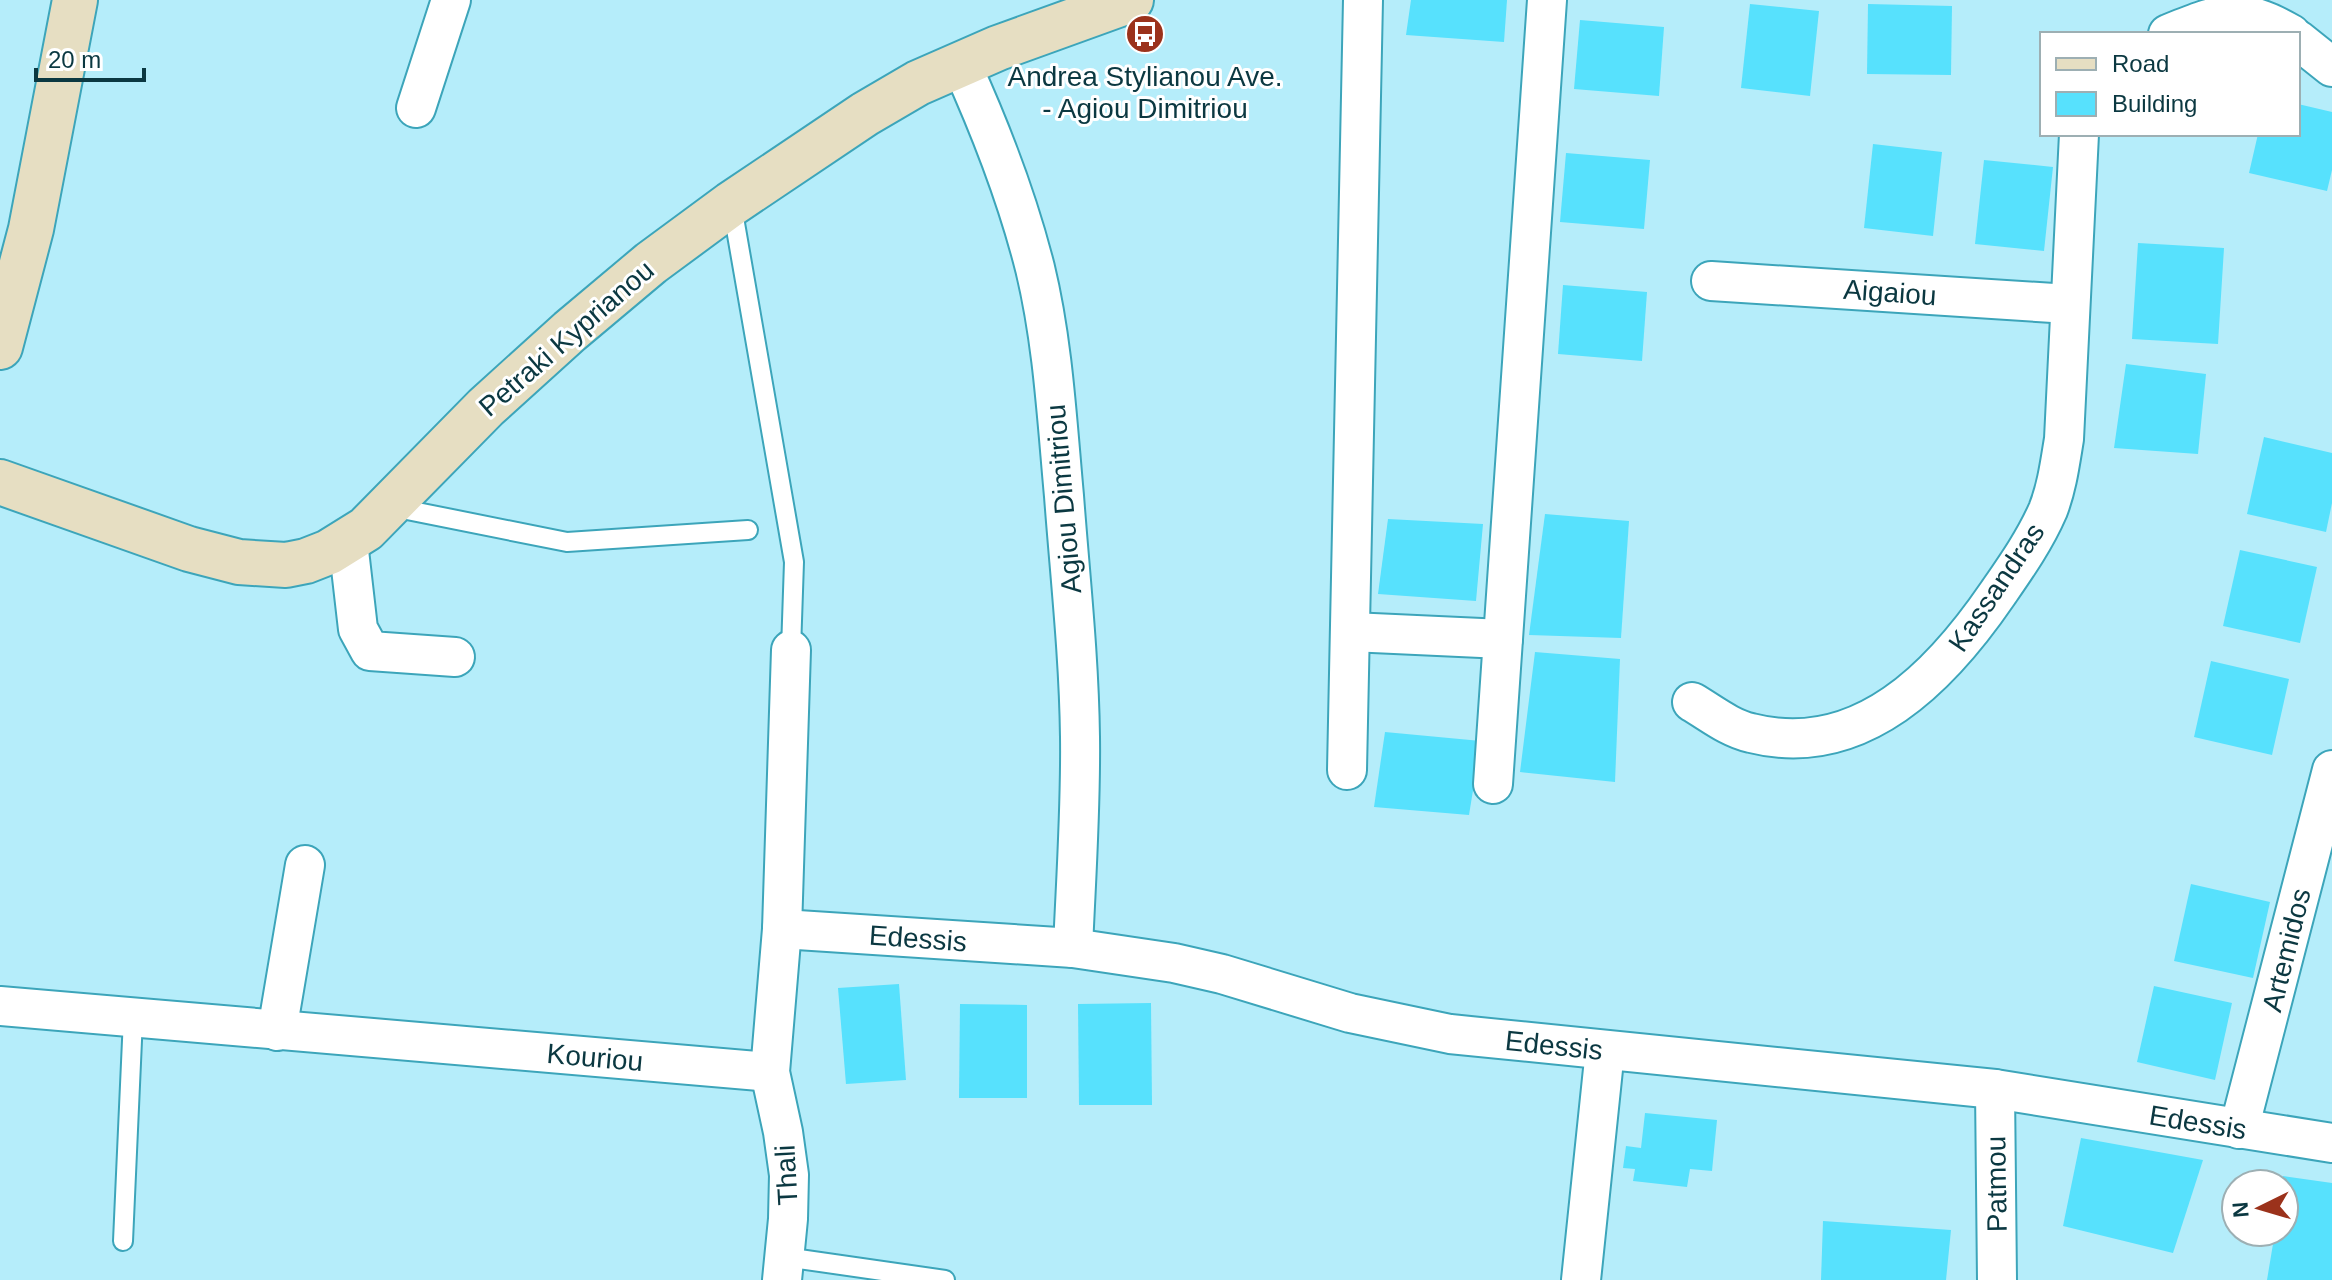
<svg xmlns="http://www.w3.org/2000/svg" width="2332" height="1280" font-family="Arial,sans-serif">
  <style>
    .building { fill: #57e1fd }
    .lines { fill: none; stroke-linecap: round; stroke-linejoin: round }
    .service-casing { stroke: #3ca5ba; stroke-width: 22 }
    .minor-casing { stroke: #3ca5ba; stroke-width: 42 }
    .secondary-casing { stroke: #3ca5ba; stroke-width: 48 }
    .service { stroke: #fff; stroke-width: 18 }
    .minor { stroke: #fff; stroke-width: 38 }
    .secondary { stroke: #e6dec2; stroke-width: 44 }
    .labels { text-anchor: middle; stroke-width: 6; stroke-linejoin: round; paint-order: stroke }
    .poi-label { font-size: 28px; fill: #0b3841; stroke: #fff }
    .street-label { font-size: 28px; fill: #0b3841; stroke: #fff }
  </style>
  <rect width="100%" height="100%" fill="#b5edfa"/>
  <g class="building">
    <path d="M1411 0H1507L1504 42 1406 35Z"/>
    <path d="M1750 4 1819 11 1810 96 1741 88Z"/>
    <path d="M1868 4 1952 6 1951 75 1867 74Z"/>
    <path d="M1580 20 1664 27 1659 96 1574 89Z"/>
    <path d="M2298 104 2332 112V170L2327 191 2249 173 2258 134H2298Z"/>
    <path d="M1873 144 1942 152 1933 236 1864 228Z"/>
    <path d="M1566 153 1650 160 1644 229 1560 222Z"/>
    <path d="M1984 160 2053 167 2044 251 1975 244Z"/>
    <path d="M2138 243 2224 248 2218 344 2132 339Z"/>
    <path d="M1563 285 1647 292 1642 361 1558 354Z"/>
    <path d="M2126 364 2206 374 2198 454 2114 448Z"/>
    <path d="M2264 437 2332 453V503L2326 532 2247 514Z"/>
    <path d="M1545 514 1629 521 1621 638 1529 635Z"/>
    <path d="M1388 519 1483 524 1476 601 1378 594Z"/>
    <path d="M2240 550 2317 567 2300 643 2223 626Z"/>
    <path d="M1535 652 1620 659 1615 782 1520 772Z"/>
    <path d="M2211 661 2289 679 2272 755 2194 737Z"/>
    <path d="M1385 732 1481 741 1469 815 1374 807Z"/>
    <path d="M2191 884 2270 902 2253 978 2174 961Z"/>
    <path d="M899 984 906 1080 846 1084 838 988Z"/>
    <path d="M2154 986 2232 1003 2215 1080 2137 1062Z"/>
    <path d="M1151 1003 1152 1105H1079L1078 1004Z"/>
    <path d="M960 1004 1027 1005V1098H959Z"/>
    <path d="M1645 1113 1717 1120 1712 1171 1690 1169 1687 1187 1633 1181 1635 1169 1623 1168 1626 1146 1641 1148Z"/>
    <path d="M2081 1138 2203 1160 2173 1253 2063 1226Z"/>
    <path d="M2283 1176 2332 1183V1280H2267L2275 1232H2284Z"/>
    <path d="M1823 1221 1951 1230 1946 1280H1821Z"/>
  </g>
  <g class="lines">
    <defs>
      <g id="service">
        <path d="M732 206 794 562 791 650"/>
        <path d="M392 507 567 542 748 530"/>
        <path d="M123 1241 133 1018"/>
        <path d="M785 1257 945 1280"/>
      </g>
      <g id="minor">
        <path d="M2168 34C2220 13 2240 4 2291 34"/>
        <path d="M2298 40 2332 67"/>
        <path d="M961 64C991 130 1017 197 1035 268 1053 342 1057 420 1064 496 1070 576 1079 656 1080 737 1081 807 1076 878 1073 948"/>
        <path d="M416 108 451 0"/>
        <path d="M1711 281 2069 304"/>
        <path d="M348 542 358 629 370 651 455 657"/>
        <path d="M1351 632 1503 639"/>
        <path d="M1692 702C1711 713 1729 728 1751 733 1861 761 1942 675 1998 593 2016 567 2035 540 2048 510 2057 487 2060 463 2064 439L2079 134"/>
        <path d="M1347 770 1363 0"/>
        <path d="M1493 784 1547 0"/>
        <path d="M782 929 1073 948 1174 963 1222 974 1350 1013 1450 1034 1995 1089 2332 1143"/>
        <path d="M0 1006 770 1072"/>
        <path d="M277 1031 305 865"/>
        <path d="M1995 1089 1997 1280"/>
        <path d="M2239 1129 2332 770"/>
        <path d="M782 1280 788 1219 789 1175 783 1132 770 1072 782 929 791 650"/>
        <path d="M1581 1280 1605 1050"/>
      </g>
      <g id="secondary">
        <path d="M0 347 31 229 75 0"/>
        <path d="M0 482 189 549 239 562 286 565 306 561 329 552 366 529 486 407 570 331 651 263 731 204 865 114 918 83 998 48 1131 0"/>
      </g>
    </defs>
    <use href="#service" class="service-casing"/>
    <use href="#minor" class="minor-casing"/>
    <use href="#secondary" class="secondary-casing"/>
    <use href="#service" class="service"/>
    <use href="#minor" class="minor"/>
    <use href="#secondary" class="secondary"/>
  </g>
  <defs>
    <symbol id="bus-disc" viewBox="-11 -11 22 22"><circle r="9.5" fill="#9b321b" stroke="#fff"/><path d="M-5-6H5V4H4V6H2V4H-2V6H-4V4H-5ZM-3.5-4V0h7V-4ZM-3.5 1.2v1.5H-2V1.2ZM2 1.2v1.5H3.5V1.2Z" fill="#fff"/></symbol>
  </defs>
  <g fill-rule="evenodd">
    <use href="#bus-disc" x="1123" y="12" width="44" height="44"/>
  </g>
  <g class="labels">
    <g class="poi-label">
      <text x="1145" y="86">Andrea Stylianou Ave.<tspan x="1145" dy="32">- Agiou Dimitriou</tspan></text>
    </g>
    <g class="street-label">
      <text transform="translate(1890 292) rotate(4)" y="10">Aigaiou</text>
      <text transform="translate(566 338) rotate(-41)" y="10">Petraki Kyprianou</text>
      <text transform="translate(1063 499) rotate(-95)" y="10">Agiou Dimitriou</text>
      <text transform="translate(1996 587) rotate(-56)" y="10">Kassandras</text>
      <text transform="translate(918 938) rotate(4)" y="10">Edessis</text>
      <text transform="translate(2286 950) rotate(-76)" y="10">Artemidos</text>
      <text transform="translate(1554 1045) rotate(6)" y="10">Edessis</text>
      <text transform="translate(595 1057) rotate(5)" y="10">Kouriou</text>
      <text transform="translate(2198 1122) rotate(9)" y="10">Edessis</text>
      <text transform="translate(786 1175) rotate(-93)" y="10">Thali</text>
      <text transform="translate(1996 1184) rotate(-91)" y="10">Patmou</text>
    </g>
  </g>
  <rect x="2040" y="32" width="260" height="104" fill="#ffffff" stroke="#9dafb3" stroke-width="2"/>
  <rect x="2056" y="58" width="40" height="12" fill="#e6dec2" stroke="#9dafb3" stroke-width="2"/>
  <text x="2112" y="72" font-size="24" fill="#0b3841">Road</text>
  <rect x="2056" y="92" width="40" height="24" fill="#57e1fd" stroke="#9dafb3" stroke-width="2"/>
  <text x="2112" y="112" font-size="24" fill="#0b3841">Building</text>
  <g transform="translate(2260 1208) rotate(265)"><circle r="38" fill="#ffffff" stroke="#9dafb3" stroke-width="2"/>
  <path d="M0-6L14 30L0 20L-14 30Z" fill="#9b321b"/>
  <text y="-12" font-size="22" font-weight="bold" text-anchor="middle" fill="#0b3841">N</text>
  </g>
  <path d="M36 68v12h108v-12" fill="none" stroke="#0b3841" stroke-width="4"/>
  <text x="48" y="68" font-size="24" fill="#0b3841" stroke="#ffffff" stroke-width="6" paint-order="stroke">20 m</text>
</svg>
